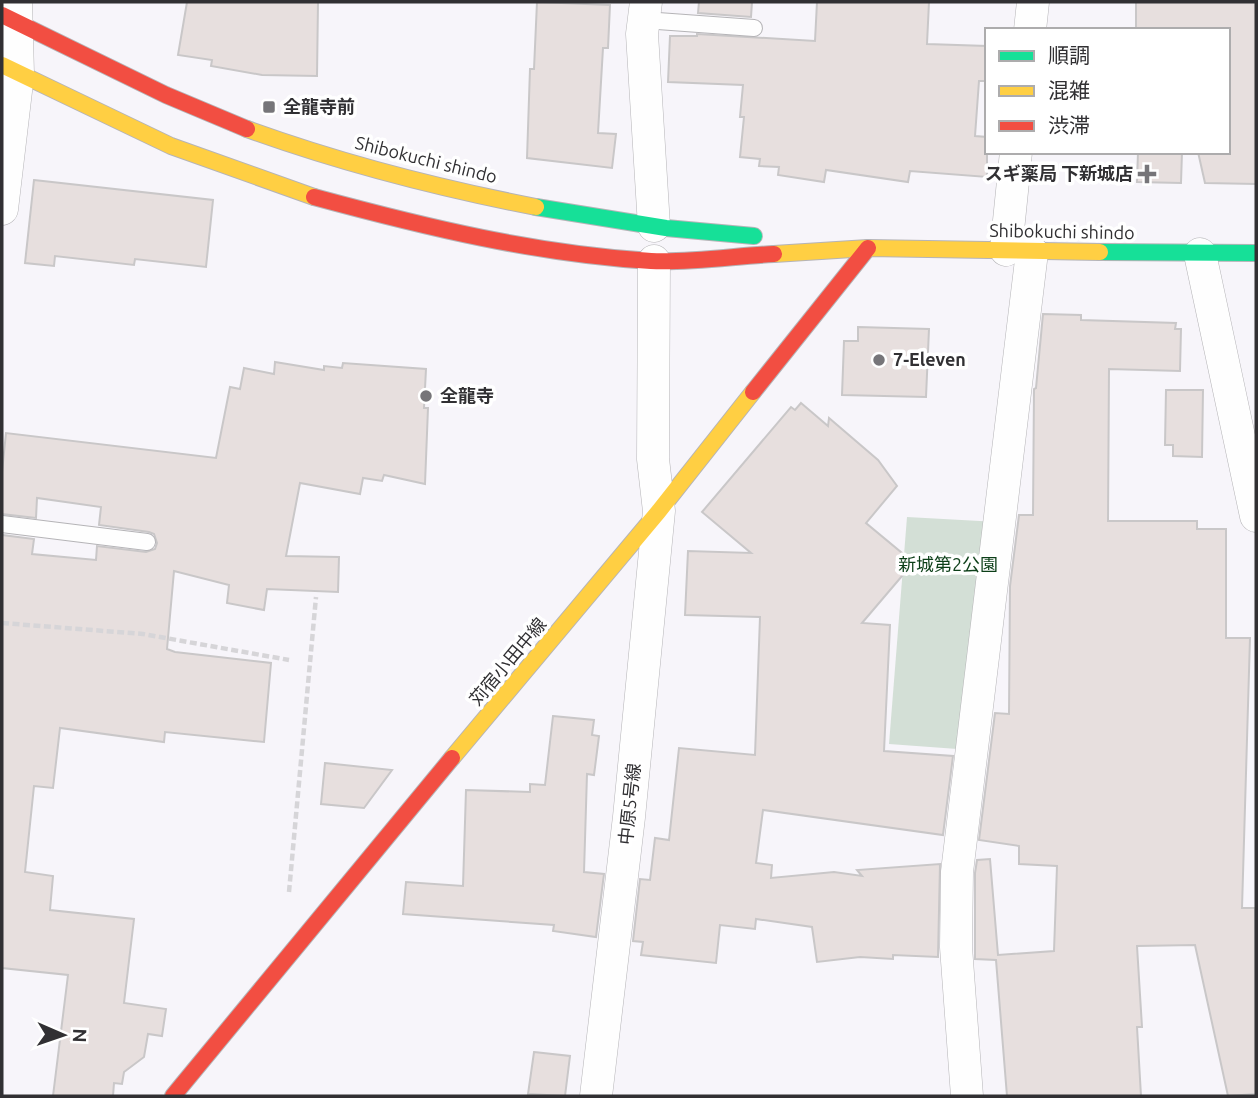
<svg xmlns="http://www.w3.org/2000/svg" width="1258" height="1098" font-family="Ubuntu,'Noto Sans JP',sans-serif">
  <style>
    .green { fill: #d3dfd6 }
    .building { fill: #e7dfde; stroke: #c9c7c8; stroke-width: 2 }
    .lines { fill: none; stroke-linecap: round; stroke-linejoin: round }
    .lane-casing { stroke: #b5b4b7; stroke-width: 18 }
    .street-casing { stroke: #b5b4b7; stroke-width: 33 }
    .fast-casing { stroke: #b5b4b7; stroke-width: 18 }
    .slow-casing { stroke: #b5b4b7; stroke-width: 18 }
    .jam-casing { stroke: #b5b4b7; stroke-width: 18 }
    .path { stroke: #d6d5d8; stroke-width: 4.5; stroke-dasharray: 7 3.5; stroke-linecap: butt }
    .lane { stroke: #fefefe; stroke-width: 16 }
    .street { stroke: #fefefe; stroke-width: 32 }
    .fast { stroke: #16e098; stroke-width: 16 }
    .slow { stroke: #ffcf43; stroke-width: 16 }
    .jam { stroke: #f24e42; stroke-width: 16 }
    .poi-dot { fill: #767579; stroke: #fff; stroke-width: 2.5 }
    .labels { text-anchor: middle; stroke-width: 7; stroke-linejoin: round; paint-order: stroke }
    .poi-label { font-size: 18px; font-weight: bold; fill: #313033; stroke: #fff; text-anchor: start }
    .street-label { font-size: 18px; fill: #313033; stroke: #fff }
    .park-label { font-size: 18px; fill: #0c3f18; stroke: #fff }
  </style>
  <rect width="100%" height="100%" fill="#f7f5fa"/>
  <path class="green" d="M907 517 998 522 971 750 889 744Z"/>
  <g class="building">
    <path d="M187 2H318L317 76 262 75 211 66 212 60 178 55Z"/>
    <path d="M537 2 610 5 608 48H603L598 133 616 134 612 168 527 158 530 69H534Z"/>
    <path d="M699 2H752L751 17 698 13Z"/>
    <path d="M817 2H929L927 44 987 46V81H979L975 136 987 137V177L910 171 908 182 826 170 824 182 778 175 779 167 759 166 760 159 740 157 744 117H740L743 85 668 82 670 36H697V34L815 41Z"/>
    <path d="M1136 2H1256V184L1205 183 1198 152H1228V30H1136Z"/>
    <path d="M1138 152H1182L1181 183 1137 182Z"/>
    <path d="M34 180 213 200 206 267 135 259 134 265 55 256 54 266 25 263Z"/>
    <path d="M1043 314 1081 315V320L1176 323 1175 329H1181L1180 371 1109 369 1108 521H1197V529H1226V638H1250L1242 908H1255L1256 1094 1228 1096 1195 945 1137 946 1142 1027H1137L1141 1096H1007L996 960 975 959V873L977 860 990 859 998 955 1054 951 1057 866 1019 864V846L979 840 995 713 1009 714 1010 586 1019 515H1033L1034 389 1036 388Z"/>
    <path d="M858 327 929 329 926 397 842 395 844 341H858Z"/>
    <path d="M275 362 324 370V366L342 368 343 363 426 369 424 408H428L425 484 384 475 382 481 363 478 360 494 300 483 286 556 339 557 338 592 267 589 264 610 227 603 229 585 174 571 167 649 175 652 271 663 264 742 165 732 164 742 60 728 53 788 34 786 25 872 53 876 50 910 134 919 124 1003 166 1009 162 1036 148 1034 144 1057 124 1072 122 1084 114 1083 113 1096H53L68 975 2 968V535L34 539 32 554 96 560 97 546 146 552 155 549 157 543 154 534 149 532 99 525 101 507 37 498 36 518 2 514V472L6 433 216 458 230 387 240 389 244 368 274 374Z"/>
    <path d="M1166 390H1203L1202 457 1173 456V445H1165Z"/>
    <path d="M801 403 828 426 829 418 878 460 897 486 866 523 908 558 903 564 908 569 862 623 890 625 884 751 953 756 943 835 763 810 756 863 772 865 771 878 834 872 862 876 857 870 940 864 938 957 893 955V959L860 957 817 962 812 927 756 919 755 929 720 925 716 963 641 955 643 942 633 941 640 879 650 880 655 838 669 840 679 748 755 755 760 617 685 615 688 551 751 553 702 512 791 407 795 410Z"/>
    <path d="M553 716 594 720 592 735 599 736 594 775 587 774 584 872 604 874 596 937 553 931 554 925 403 914 406 882 463 886 466 790 530 792V784L545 785Z"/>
    <path d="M325 763 392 770 364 808 321 804Z"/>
    <path d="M534 1052 570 1056 565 1096 528 1094Z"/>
  </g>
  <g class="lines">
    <defs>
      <g id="lane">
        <path d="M644 20 754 28"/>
        <path d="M2 524 147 542"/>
      </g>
      <g id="street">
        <path d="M646 2 642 34 654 226"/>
        <path d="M1030 30 1033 2"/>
        <path d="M2 209 18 74 16 2"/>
        <path d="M1006 250 1016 152"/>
        <path d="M1200 254 1256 516"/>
        <path d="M596 1096 629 817 659 511 653 459 654 261"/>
        <path d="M967 1096 956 947 957 872 1032 252"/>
      </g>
      <g id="fast">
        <path d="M536 207 666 228 754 236"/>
        <path d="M1100 252 1256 253"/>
      </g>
      <g id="slow">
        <path d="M2 65 171 146 314 197"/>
        <path d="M247 129C341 163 438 188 536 207"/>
        <path d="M774 254 868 248 1100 252"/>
        <path d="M452 758 659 511 753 392"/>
      </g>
      <g id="jam">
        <path d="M2 15 166 95 247 129"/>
        <path d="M314 197C425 227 536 254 651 261 690 263 735 256 774 254"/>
        <path d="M753 392 868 248"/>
        <path d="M173 1096 452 758"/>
      </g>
    </defs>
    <use href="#lane" class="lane-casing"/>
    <use href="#street" class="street-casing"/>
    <use href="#fast" class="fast-casing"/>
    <use href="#slow" class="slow-casing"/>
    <use href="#jam" class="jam-casing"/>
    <g class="path">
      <path d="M2 623 143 634 289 660"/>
      <path d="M289 892 316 597"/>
    </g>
    <use href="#lane" class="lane"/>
    <use href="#street" class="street"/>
    <use href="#fast" class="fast"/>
    <use href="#slow" class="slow"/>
    <use href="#jam" class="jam"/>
  </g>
  <g class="poi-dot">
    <rect x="262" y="100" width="14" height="14" rx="3.5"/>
    <path d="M1143.5 163.5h7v7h7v7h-7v7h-7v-7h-7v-7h7z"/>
    <circle cx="879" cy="360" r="7"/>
    <circle cx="426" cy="396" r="7"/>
  </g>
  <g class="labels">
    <g class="poi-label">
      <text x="283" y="113">全龍寺前</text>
      <text x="1133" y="180" text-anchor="end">スギ薬局 下新城店</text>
      <text x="893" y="366">7-Eleven</text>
      <text x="440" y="402">全龍寺</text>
    </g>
    <g class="street-label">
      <text transform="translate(426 160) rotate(14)" y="6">Shibokuchi shindo</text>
      <text transform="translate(1062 232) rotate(1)" y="6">Shibokuchi shindo</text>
      <text transform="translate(508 662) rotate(-50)" y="6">苅宿小田中線</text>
      <text transform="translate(630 804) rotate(-84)" y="6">中原5号線</text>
    </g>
    <g class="park-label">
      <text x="948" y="571">新城第2公園</text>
    </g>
  </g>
  <rect width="1258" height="1098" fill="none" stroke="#313033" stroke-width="7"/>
  <rect x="985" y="28" width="245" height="126" fill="#ffffff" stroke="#adacad" stroke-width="2"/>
  <rect x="999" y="51" width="35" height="10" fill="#16e098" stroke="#adacad" stroke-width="2"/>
  <text x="1048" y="63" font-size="21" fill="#313033">順調</text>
  <rect x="999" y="86" width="35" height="10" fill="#ffcf43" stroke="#adacad" stroke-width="2"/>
  <text x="1048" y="98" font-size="21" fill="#313033">混雑</text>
  <rect x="999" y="121" width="35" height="10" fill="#f24e42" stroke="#adacad" stroke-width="2"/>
  <text x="1048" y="133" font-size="21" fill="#313033">渋滞</text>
  <g transform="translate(63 1035) rotate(92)" stroke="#ffffff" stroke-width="5" paint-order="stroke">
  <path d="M0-5L12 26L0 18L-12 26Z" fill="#313033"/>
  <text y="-10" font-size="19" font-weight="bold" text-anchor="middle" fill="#313033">N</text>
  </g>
</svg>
